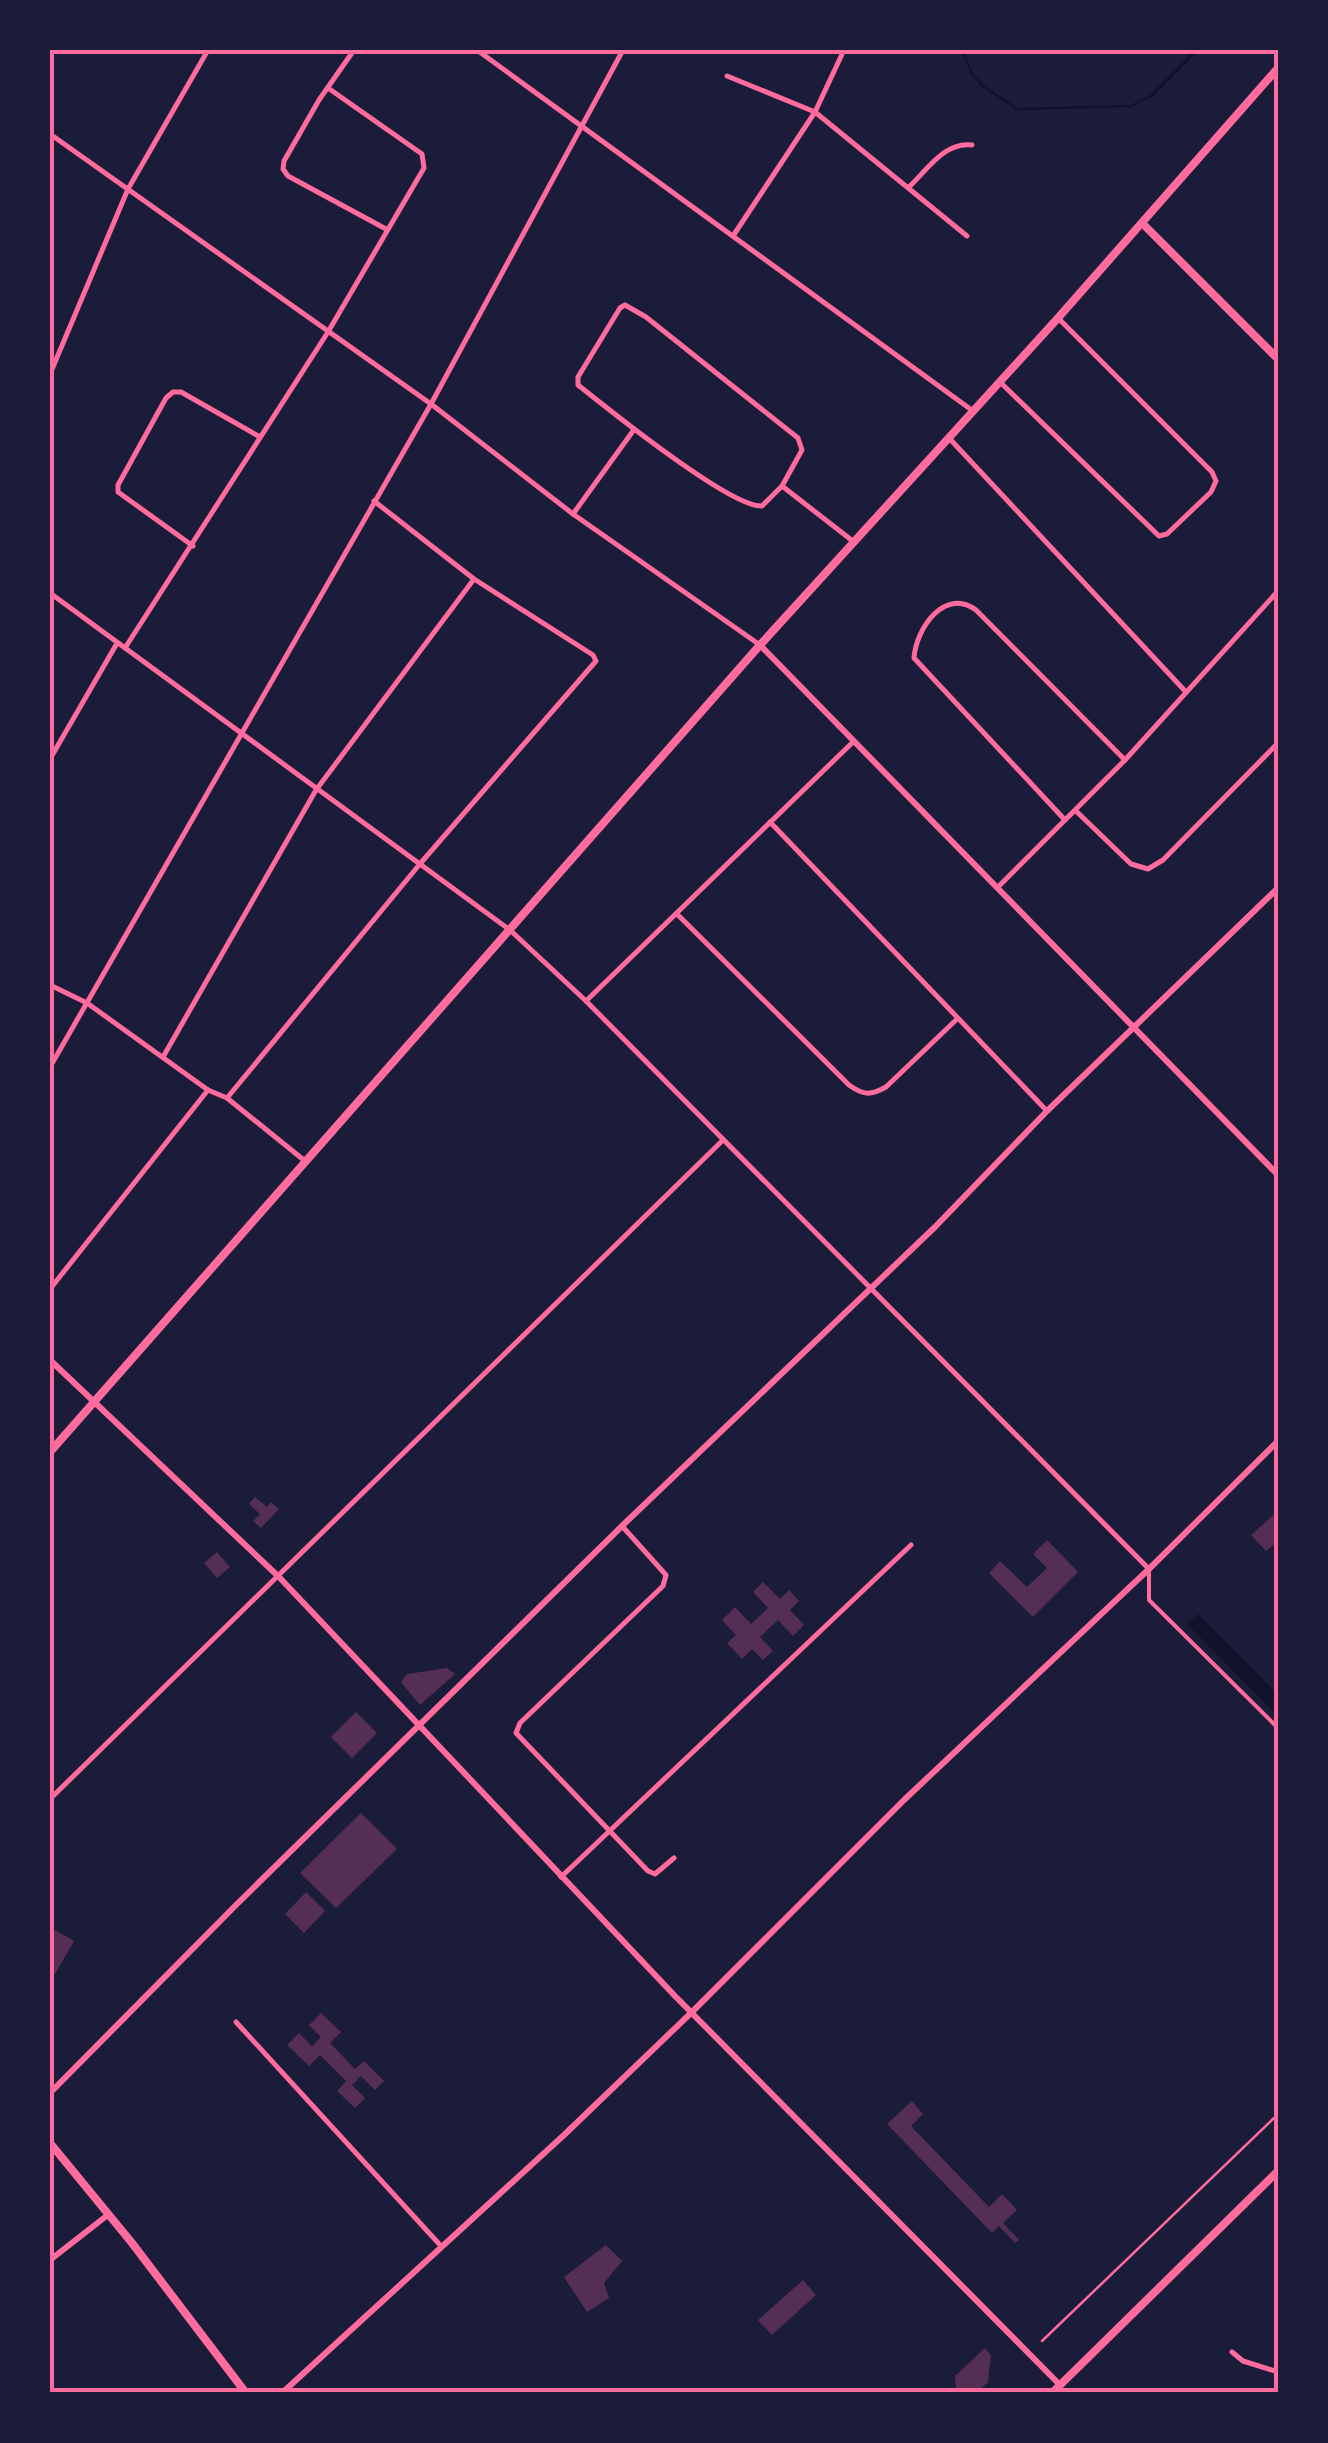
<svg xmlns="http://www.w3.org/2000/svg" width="1328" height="2443" font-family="Raleway,sans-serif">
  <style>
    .water { fill: #12122b }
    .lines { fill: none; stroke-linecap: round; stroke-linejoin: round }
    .stream { stroke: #12122b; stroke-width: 2.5 }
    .building { fill: #542f53 }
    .path { stroke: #ff6b9d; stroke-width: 2.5 }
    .pedestrian { stroke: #ff6b9d; stroke-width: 4 }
    .minor { stroke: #ff6b9d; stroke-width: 5 }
    .tertiary { stroke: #ff6b9d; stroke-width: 6 }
    .secondary { stroke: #ff6b9d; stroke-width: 8 }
    .primary { stroke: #ff6b9d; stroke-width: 8 }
    .neatline { fill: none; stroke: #ff6b9d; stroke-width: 4 }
  </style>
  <rect width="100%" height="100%" fill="#1b1b3a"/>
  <path class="water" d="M1198 1614 1278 1695V1716L1187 1624Z"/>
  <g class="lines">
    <path class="stream" d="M962 50 972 74 983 86 1017 109 1131 106 1151 96 1197 50"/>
  </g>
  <g class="building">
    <path d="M255 1497 267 1507 271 1502 279 1509 261 1528 253 1521 260 1514 249 1504Z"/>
    <path d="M1278 1511V1541L1266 1551 1251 1535Z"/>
    <path d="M1047 1540 1078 1572 1033 1617 989 1573 1000 1561 1027 1587 1047 1568 1033 1554Z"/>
    <path d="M217 1552 230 1567 217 1578 204 1563Z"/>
    <path d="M763 1582 780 1599 789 1590 799 1601 790 1610 804 1625 793 1636 778 1620 760 1637 773 1651 763 1660 752 1649 742 1659 727 1643 736 1635 722 1620 735 1607 751 1624 768 1608 753 1592Z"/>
    <path d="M447 1668 455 1674 420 1705 401 1682 407 1674Z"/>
    <path d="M356 1712 377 1733 352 1758 331 1737Z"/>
    <path d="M361 1813 397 1849 336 1908 300 1873Z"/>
    <path d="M306 1892 325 1911 304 1933 285 1914Z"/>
    <path d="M55 1930 74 1941 55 1974 50 1971V1939Z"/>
    <path d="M321 2013 341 2032 330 2043 355 2069 364 2061 384 2081 375 2090 361 2076 352 2085 365 2098 355 2108 337 2091 346 2081 320 2055 309 2066 287 2045 299 2033 312 2046 321 2037 309 2025Z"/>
    <path d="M912 2101 923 2114 911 2126 989 2207 1002 2194 1017 2210 1003 2223 1019 2240 1015 2243 999 2226 992 2233 887 2124Z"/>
    <path d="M606 2245 622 2261 604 2283 609 2298 587 2312 564 2277Z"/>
    <path d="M803 2280 816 2295 772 2335 758 2320Z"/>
    <path d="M985 2348 991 2355 988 2382 976 2393H961L956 2388 955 2376Z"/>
  </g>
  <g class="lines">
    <path class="path" d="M1042 2341 1274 2118"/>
    <path class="pedestrian" d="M1149 1569V1600L1278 1728"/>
    <g class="minor">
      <path d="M354 50 319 100 284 161 283 169 288 176 386 229"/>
      <path d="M477 50 973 411"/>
      <path d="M727 76 815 112 967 236"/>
      <path d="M50 134 431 404 573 514 760 645"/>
      <path d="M909 187C927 170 945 141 972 145"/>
      <path d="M733 236 815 112 844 50"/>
      <path d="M625 305 646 317 798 438 802 450 782 486 762 506C731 508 608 409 578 385V377L620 308Z"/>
      <path d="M50 374 128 189 208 50"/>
      <path d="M1000 382 1159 536 1167 534 1211 492 1216 481 1212 472 1058 318"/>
      <path d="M949 438 1186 692"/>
      <path d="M782 486 854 542"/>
      <path d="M573 514 633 431"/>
      <path d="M193 546 118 492V485L166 398 173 392H181L260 437"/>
      <path d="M50 593 510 930 586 1001 1149 1569"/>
      <path d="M125 648 328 332 424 168 422 154 328 88"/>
      <path d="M50 759 116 645"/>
      <path d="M1076 811 1131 864 1148 869 1163 860 1278 743"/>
      <path d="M1065 820 914 658C916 629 944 587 976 610L1125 760"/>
      <path d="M770 822 1047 1111"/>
      <path d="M998 887 1125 760 1278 591"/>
      <path d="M678 915 849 1085C863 1095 870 1096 886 1087L957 1019"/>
      <path d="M50 985 87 1003 208 1090 227 1098 305 1161"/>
      <path d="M586 1001 854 741"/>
      <path d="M163 1057 316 790 474 579"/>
      <path d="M50 1067 431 404 623 50"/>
      <path d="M227 1098 419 865 596 661 593 655 474 579 374 501"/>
      <path d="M50 1289 208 1090"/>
      <path d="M622 1526 666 1575 663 1586 520 1723 516 1733 648 1871 655 1874 674 1858"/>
      <path d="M50 1799 723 1140"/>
      <path d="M561 1877 911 1545"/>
      <path d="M236 2022 441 2246"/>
      <path d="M1232 2352 1243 2361 1278 2372"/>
    </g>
    <g class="tertiary">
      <path d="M760 645 1278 1175"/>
      <path d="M50 1360 279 1577 675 1996 1060 2385"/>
      <path d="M50 2093 236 1905 622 1526 935 1227 1047 1111 1278 888"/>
      <path d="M50 2260 109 2214"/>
      <path d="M282 2393 564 2135 692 2012 904 1800 1149 1569 1278 1441"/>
    </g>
    <g class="secondary">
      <path d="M1142 223 1278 359"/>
      <path d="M50 1452 760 645 1058 318 1278 68"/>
    </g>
    <g class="primary">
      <path d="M50 2143 132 2243 246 2393"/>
      <path d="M1052 2393 1278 2171"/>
    </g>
  </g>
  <rect width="1328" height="2443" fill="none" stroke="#1b1b3a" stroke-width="105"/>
  <rect x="52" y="52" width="1224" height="2338" class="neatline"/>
</svg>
